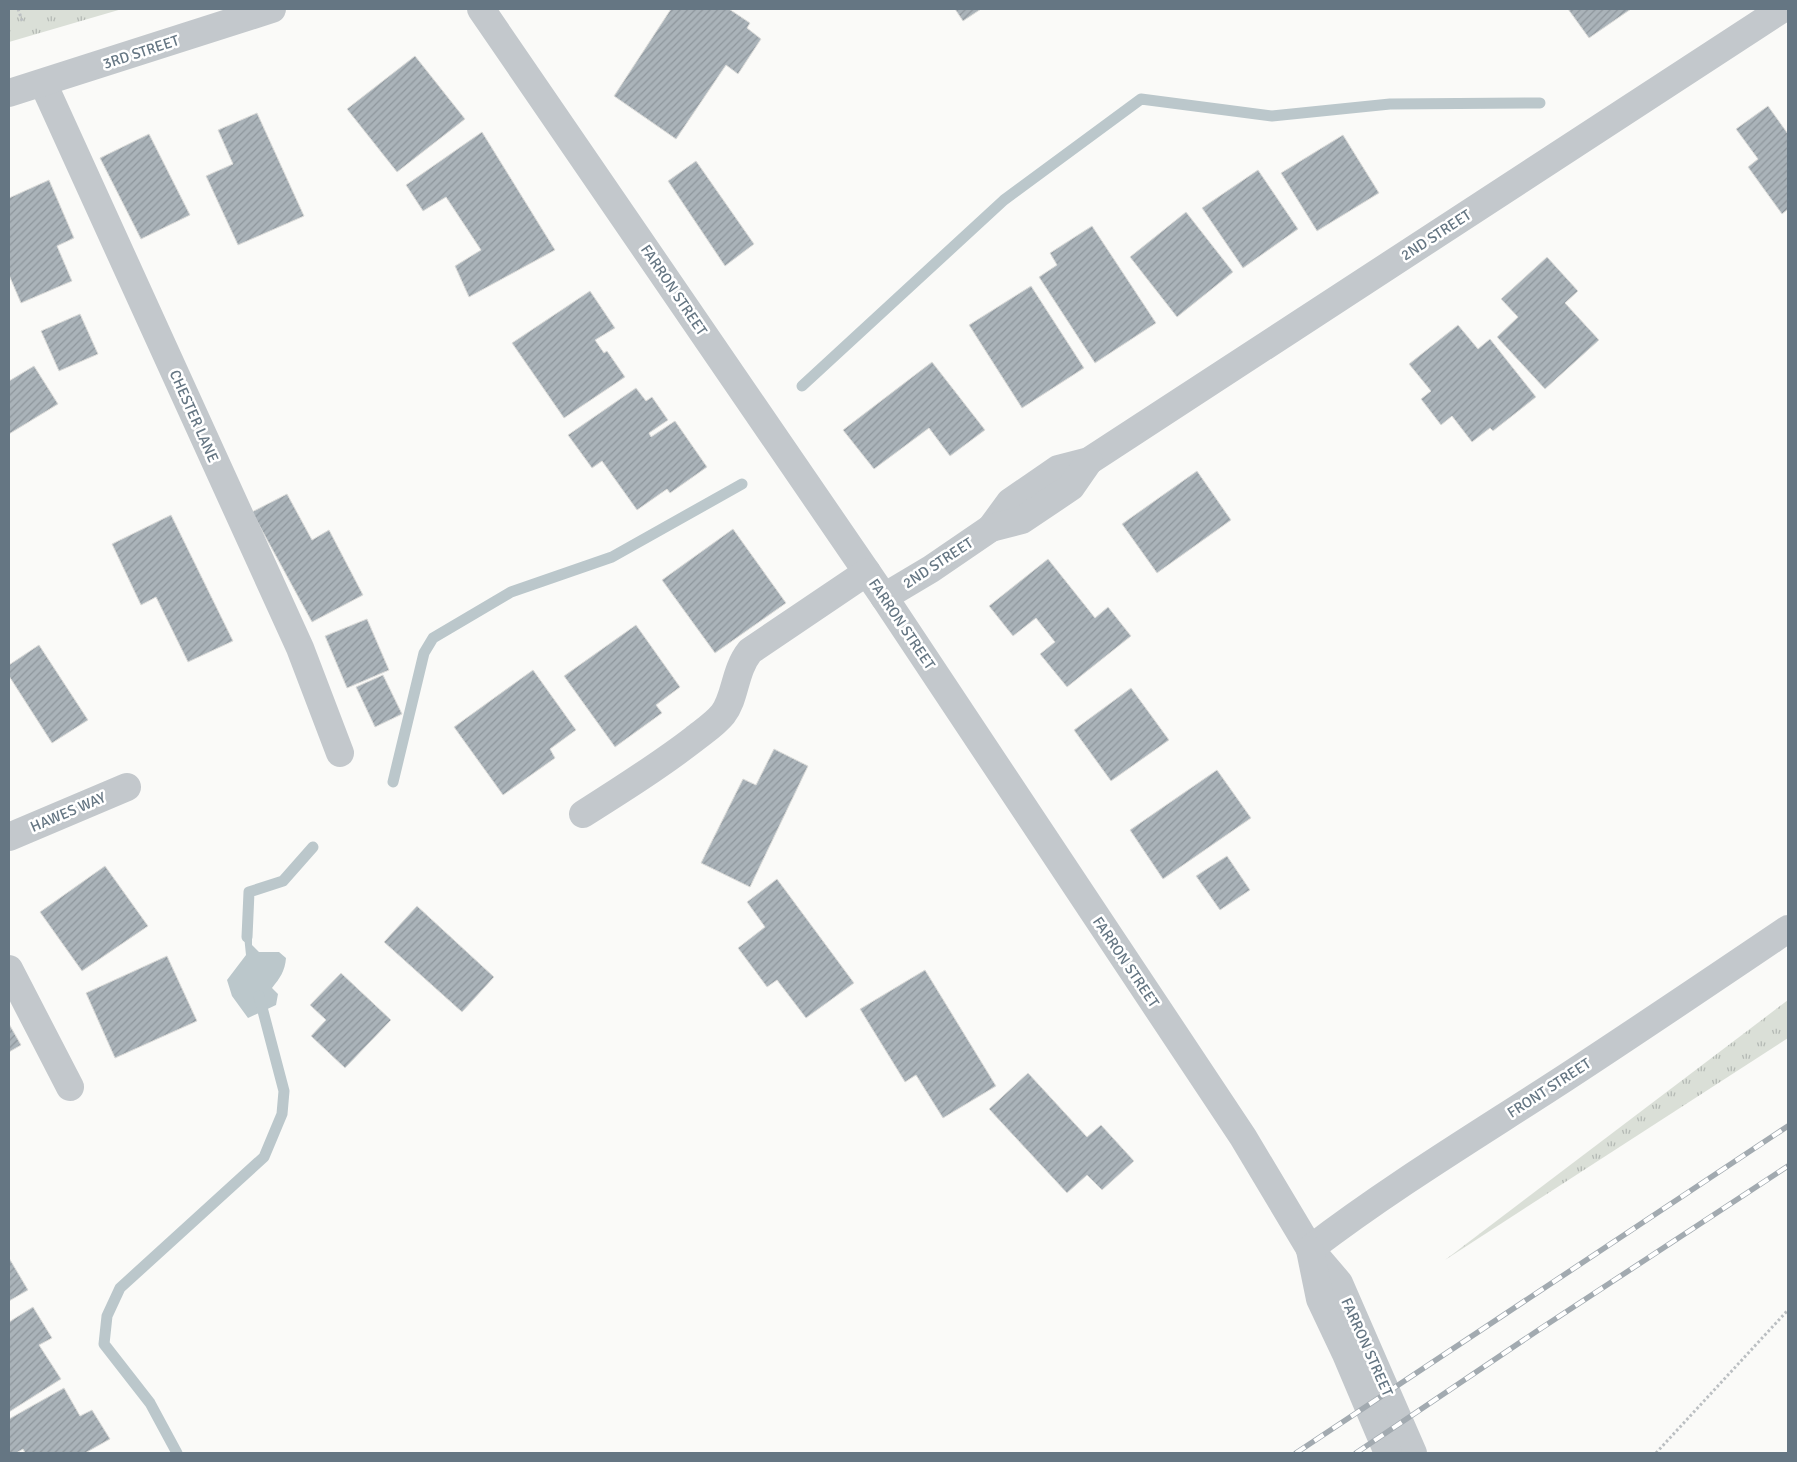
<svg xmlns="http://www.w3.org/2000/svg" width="1797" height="1462" font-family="Signika,sans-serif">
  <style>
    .park { fill: url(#park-tufts) }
    .water { fill: #bbc7cb }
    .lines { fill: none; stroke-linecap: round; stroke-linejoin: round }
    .stream { stroke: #bbc7cb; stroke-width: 11 }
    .building { fill: url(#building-hatch); stroke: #dcdcda }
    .path { stroke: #bbbfc2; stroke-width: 3; stroke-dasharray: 2.5 2.5; stroke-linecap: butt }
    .minor { stroke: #c3c8cc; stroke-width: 28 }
    .rail-casing { stroke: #a2aab0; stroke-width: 5.5 }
    .rail { stroke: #fff; stroke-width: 4; stroke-dasharray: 11; stroke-linecap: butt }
    .labels { text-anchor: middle; stroke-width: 5; stroke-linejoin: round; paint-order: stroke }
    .street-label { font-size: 15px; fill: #657683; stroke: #fff }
  </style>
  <defs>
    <pattern id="park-tufts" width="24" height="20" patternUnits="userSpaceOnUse" patternTransform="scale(1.25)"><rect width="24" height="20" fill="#dadfd7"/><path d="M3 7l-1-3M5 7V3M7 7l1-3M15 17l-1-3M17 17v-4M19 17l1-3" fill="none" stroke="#b4b9b4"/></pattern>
    <pattern id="building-hatch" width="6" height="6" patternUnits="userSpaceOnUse" patternTransform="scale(1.25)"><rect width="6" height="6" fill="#aab3b9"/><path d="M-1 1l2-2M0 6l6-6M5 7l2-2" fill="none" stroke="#8e969c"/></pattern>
  </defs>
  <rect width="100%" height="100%" fill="#fafaf8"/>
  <g class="park">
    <path d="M9 9H122L9 42Z"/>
    <path d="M1788 1000V1038L1445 1260Z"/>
  </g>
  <path class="water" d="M248 923H252V945L259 952H279L286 958C285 971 280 978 272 988L278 994 276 1005 248 1018 232 996 227 980 246 955 243 926Z"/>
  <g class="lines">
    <g class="stream">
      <path d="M802 386 1004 200 1141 99 1272 116 1390 104 1540 103"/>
      <path d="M393 782 424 653 433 638 511 592 612 557 742 484"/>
      <path d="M247 937 249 892 283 881 313 847"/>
      <path d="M177 1453 150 1403 104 1344 107 1316 120 1288 264 1157 282 1114 284 1091 259 996"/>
    </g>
  </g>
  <g class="building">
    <path d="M671 9H729L750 23 747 28 761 39 738 74 726 65 676 139 614 96Z"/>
    <path d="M955 9H981L963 21Z"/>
    <path d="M1568 9H1631L1589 38Z"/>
    <path d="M415 56 465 119 397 172 347 109Z"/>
    <path d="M1768 106 1788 134V209L1782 214 1748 167 1758 159 1736 129Z"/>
    <path d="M257 113 304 216 238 245 206 176 233 164 218 130Z"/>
    <path d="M482 132 555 250 469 297 455 266 481 250 446 197 423 211 406 185Z"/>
    <path d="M149 134 190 215 141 239 100 158Z"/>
    <path d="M1343 135 1379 193 1317 231 1281 173Z"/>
    <path d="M696 161 754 244 725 266 668 181Z"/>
    <path d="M1258 170 1298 229 1243 268 1202 208Z"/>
    <path d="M49 180 74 238 57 246 72 281 21 303 9 275V198Z"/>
    <path d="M1186 212 1233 272 1177 317 1130 257Z"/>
    <path d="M1092 226 1156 323 1095 363 1039 277 1057 265 1050 253Z"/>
    <path d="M1547 257 1578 291 1565 303 1599 340 1545 389 1497 337 1518 317 1501 299Z"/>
    <path d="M1031 286 1084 368 1022 408 969 325Z"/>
    <path d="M590 291 615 328 595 340 604 353 607 351 625 377 564 418 512 343Z"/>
    <path d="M80 314 98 354 59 371 41 331Z"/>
    <path d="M1458 325 1478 349 1490 339 1536 397 1493 431 1490 428 1472 442 1452 416 1441 425 1421 399 1431 391 1409 364Z"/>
    <path d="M932 362 985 430 950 456 929 428 874 469 843 430Z"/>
    <path d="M34 366 58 404 9 434V381Z"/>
    <path d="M636 388 646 401 652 397 668 420 649 433 651 437 675 421 707 467 670 493 667 489 637 510 602 461 592 468 568 435Z"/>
    <path d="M1197 471 1231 520 1157 573 1122 524Z"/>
    <path d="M287 494 312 540 329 530 363 595 312 622 252 512Z"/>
    <path d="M171 515 233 641 188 662 156 597 141 605 112 544Z"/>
    <path d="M733 529 786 603 715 653 662 580Z"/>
    <path d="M1048 559 1095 618 1108 607 1131 636 1067 687 1040 654 1055 642 1036 618 1013 636 989 606Z"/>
    <path d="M367 619 389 670 347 688 325 636Z"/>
    <path d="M636 625 680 687 656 705 662 713 615 747 564 676Z"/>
    <path d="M39 645 88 720 52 743 9 676V665Z"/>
    <path d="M533 670 576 730 550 749 555 758 503 795 454 727Z"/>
    <path d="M383 675 402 714 375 727 356 687Z"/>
    <path d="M1131 688 1169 740 1111 781 1074 730Z"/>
    <path d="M774 749 808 766 750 887 701 863 743 779 756 785Z"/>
    <path d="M1217 770 1251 818 1163 879 1130 830Z"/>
    <path d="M1227 856 1250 890 1220 910 1196 876Z"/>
    <path d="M105 866 148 926 82 971 40 912Z"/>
    <path d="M777 879 854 983 806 1018 777 980 767 987 738 948 765 927 747 902Z"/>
    <path d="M417 906 494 977 462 1012 384 942Z"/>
    <path d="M167 956 197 1021 115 1058 86 993Z"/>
    <path d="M925 970 996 1086 943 1118 916 1075 905 1082 860 1009Z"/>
    <path d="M341 973 391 1020 345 1068 311 1036 326 1020 310 1005Z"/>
    <path d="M9 1024 21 1045 9 1052Z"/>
    <path d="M1028 1073 1087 1137 1101 1125 1134 1161 1102 1190 1087 1175 1067 1193 989 1109Z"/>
    <path d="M9 1258 28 1290 9 1301Z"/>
    <path d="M33 1307 52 1338 39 1345 61 1379 9 1412V1322Z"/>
    <path d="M64 1388 80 1416 92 1410 110 1439 85 1453H25L23 1449 16 1453H9V1419Z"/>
  </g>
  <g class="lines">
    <g class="path">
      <path d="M18 9 23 23"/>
      <path d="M1656 1453 1788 1310"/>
    </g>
    <g class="minor">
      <path d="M481 9 884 597 1243 1137 1310 1249 1339 1283 1413 1453"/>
      <path d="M43 83 300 648 340 753"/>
      <path d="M9 93 272 9"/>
      <path d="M991 528 1010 502 1058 469 1089 461 1782 9"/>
      <path d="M884 597 931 569 991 528 1022 520 1071 487 1089 461"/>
      <path d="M583 814C621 790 659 766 694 739 704 731 715 724 723 714 736 697 734 671 750 651L867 572"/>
      <path d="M9 837 127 787"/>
      <path d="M9 969 70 1087"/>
      <path d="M1310 1249C1391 1187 1479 1134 1565 1078 1640 1029 1714 979 1788 929"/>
      <path d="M1310 1250 1320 1299 1346 1354 1388 1453"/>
    </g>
    <defs>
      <g id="rail">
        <path d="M1296 1453 1788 1126"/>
        <path d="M1356 1453 1540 1329 1788 1166"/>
      </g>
    </defs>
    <use href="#rail" class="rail-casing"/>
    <use href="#rail" class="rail"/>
  </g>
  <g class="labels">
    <g class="street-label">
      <text transform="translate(141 52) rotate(-18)" y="5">3RD STREET</text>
      <text transform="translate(1436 235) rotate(-33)" y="5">2ND STREET</text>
      <text transform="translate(674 290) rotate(56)" y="5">FARRON STREET</text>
      <text transform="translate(194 416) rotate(66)" y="5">CHESTER LANE</text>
      <text transform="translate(938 563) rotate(-33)" y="5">2ND STREET</text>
      <text transform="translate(902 624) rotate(56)" y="5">FARRON STREET</text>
      <text transform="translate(68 812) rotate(-23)" y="5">HAWES WAY</text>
      <text transform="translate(1126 962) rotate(56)" y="5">FARRON STREET</text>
      <text transform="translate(1549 1088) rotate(-33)" y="5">FRONT STREET</text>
      <text transform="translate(1367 1347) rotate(66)" y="5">FARRON STREET</text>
    </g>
  </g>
  <rect width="1797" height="1462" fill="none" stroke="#657683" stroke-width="20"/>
</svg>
